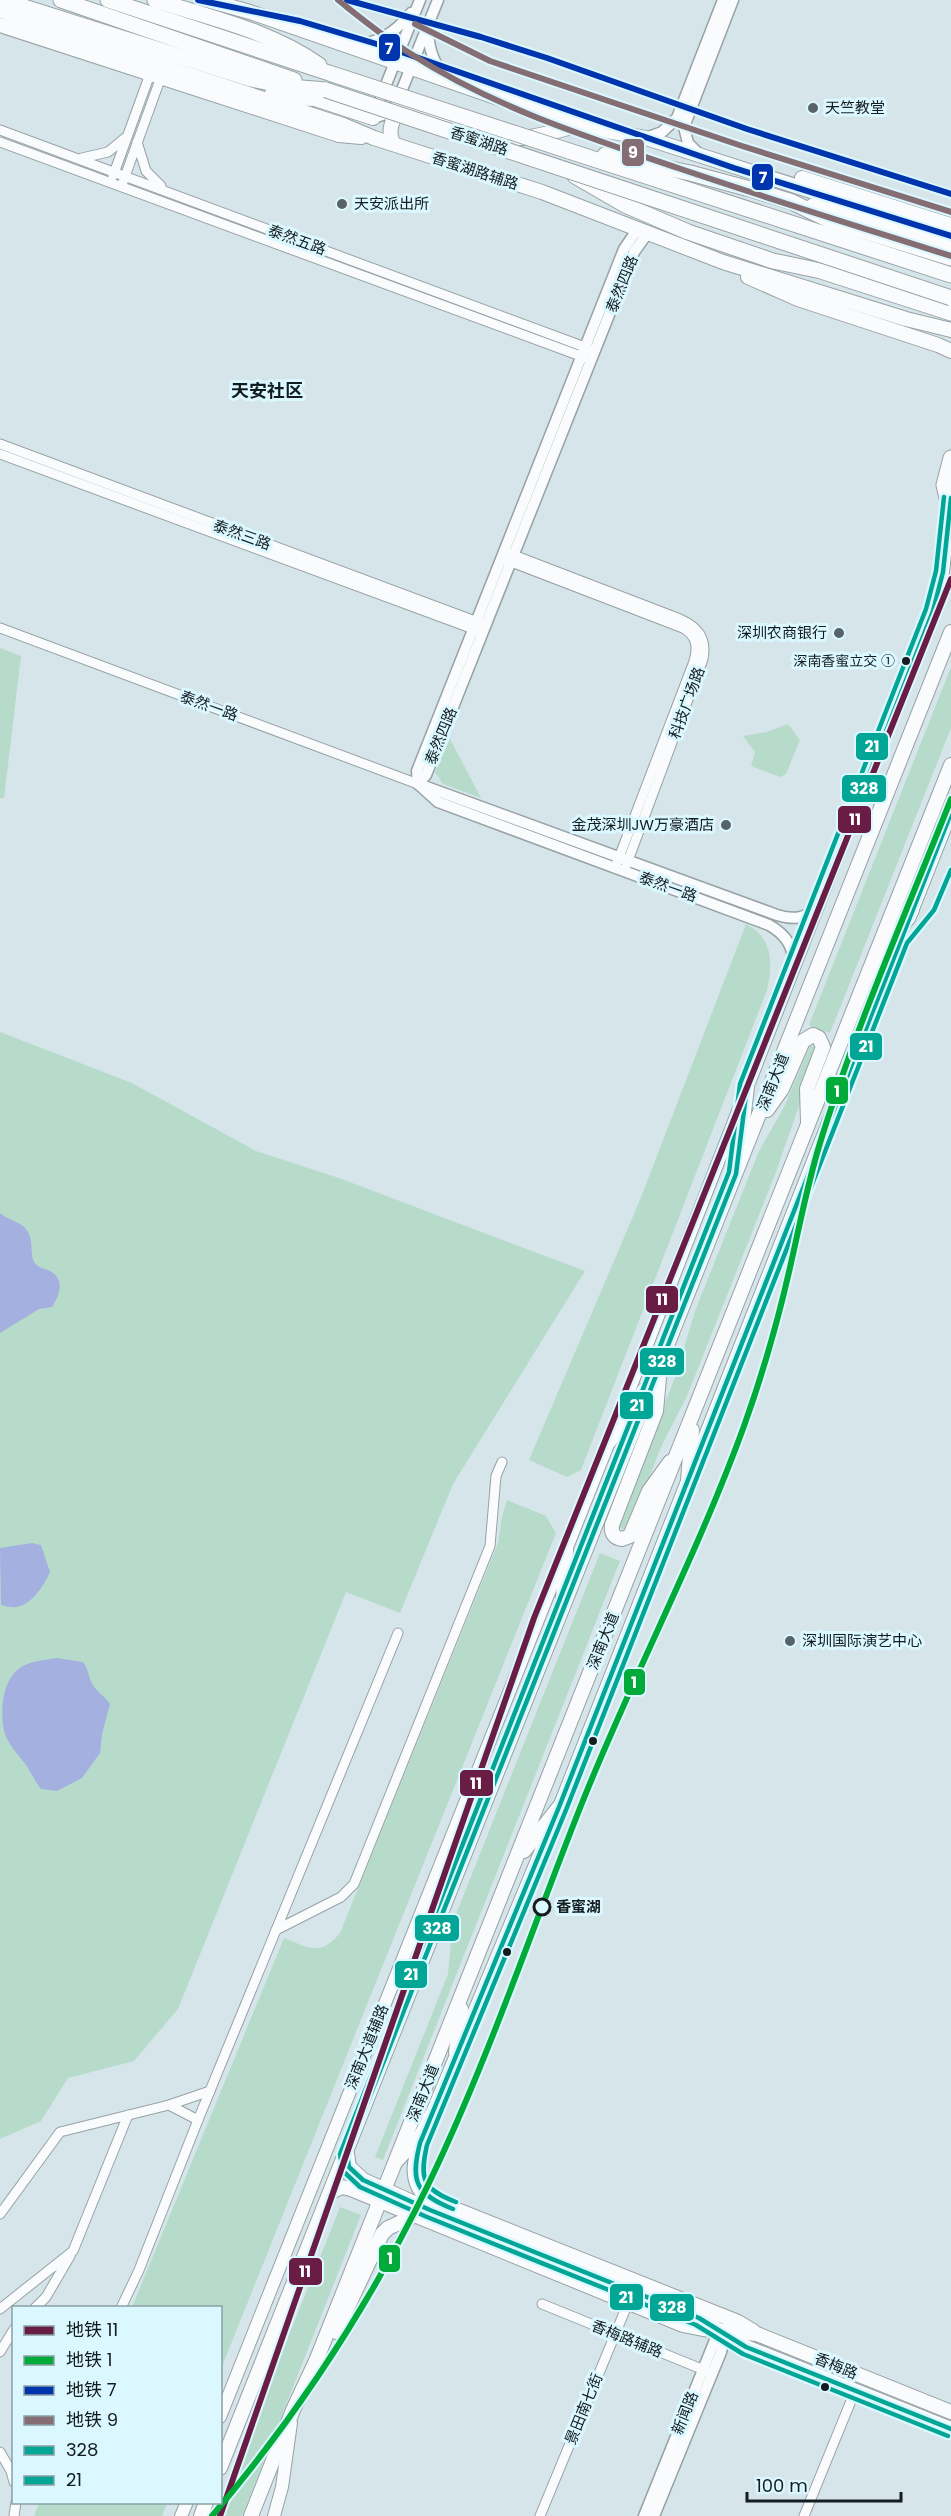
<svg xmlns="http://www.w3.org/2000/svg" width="951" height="2516" font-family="Poppins,'Noto Sans SC',sans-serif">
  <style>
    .green { fill: #b7dbca }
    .water { fill: #a4b0df }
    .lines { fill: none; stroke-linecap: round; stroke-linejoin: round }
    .minor-casing { stroke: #97a2a6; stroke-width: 11 }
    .tertiary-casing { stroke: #97a2a6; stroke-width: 13 }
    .secondary-casing { stroke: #97a2a6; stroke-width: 14 }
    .primary-casing { stroke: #97a2a6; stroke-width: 16 }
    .trunk-casing { stroke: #97a2a6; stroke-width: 17 }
    .minor { stroke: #f9fbfc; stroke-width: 9 }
    .tertiary { stroke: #f9fbfc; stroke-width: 10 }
    .secondary { stroke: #f9fbfc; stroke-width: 12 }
    .primary { stroke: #f9fbfc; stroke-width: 14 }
    .trunk { stroke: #f9fbfc; stroke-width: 15 }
    .trunk-bridge-casing { stroke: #97a2a6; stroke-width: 17; stroke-linecap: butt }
    .trunk-bridge { stroke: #f9fbfc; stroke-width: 15 }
    .bus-1-casing { stroke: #dbf7ff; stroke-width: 9 }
    .bus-2-casing { stroke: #dbf7ff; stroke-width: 9 }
    .bus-1 { stroke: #02a696; stroke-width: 4.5 }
    .bus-2 { stroke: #02a696; stroke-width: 4.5 }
    .metro-1-casing { stroke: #dbf7ff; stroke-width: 10 }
    .metro-2-casing { stroke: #dbf7ff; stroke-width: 10 }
    .metro-3-casing { stroke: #dbf7ff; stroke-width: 10 }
    .metro-4-casing { stroke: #dbf7ff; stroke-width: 10 }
    .metro-1 { stroke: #6a1d44; stroke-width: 6 }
    .metro-2 { stroke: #00ab39; stroke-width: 6 }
    .metro-3 { stroke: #0035ad; stroke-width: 6 }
    .metro-4 { stroke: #846e74; stroke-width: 6 }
    .poi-dot { fill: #576366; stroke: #dbf7ff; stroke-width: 2 }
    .bus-dot { fill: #131d1f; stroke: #dbf7ff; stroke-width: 2 }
    .stop-dot { fill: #dbf7ff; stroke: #131d1f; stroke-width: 3 }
    .labels { text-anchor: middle; stroke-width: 6; stroke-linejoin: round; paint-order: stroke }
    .bus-label { font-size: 14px; fill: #131d1f; stroke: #dbf7ff; text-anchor: end }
    .poi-label { font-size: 15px; fill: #131d1f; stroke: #dbf7ff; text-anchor: start }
    .street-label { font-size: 15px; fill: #131d1f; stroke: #dbf7ff }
    .stop-label { font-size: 15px; font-weight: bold; fill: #131d1f; stroke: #dbf7ff; text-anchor: start }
    .quarter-label { font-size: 18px; font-weight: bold; fill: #131d1f; stroke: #dbf7ff }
    .line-badge { stroke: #dbf7ff; stroke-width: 2 }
    .badge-label { font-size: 16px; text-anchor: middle; font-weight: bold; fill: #fff }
  </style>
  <rect width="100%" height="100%" fill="#d6e5ea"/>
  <g class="green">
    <path d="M0 648 21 656 4 798H0Z"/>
    <path d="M951 667V728L830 1033 813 1028 809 1025Z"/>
    <path d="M788 724 800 740 786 774 780 777 751 766 755 752 743 736 767 732Z"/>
    <path d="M449 737 481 798 443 784 435 772Z"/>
    <path d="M746 924C773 938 773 963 767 990L581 1470 567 1477 529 1460 640 1200Z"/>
    <path d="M0 1032 132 1083 256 1151 339 1178 585 1271 453 1484 400 1613 346 1592 178 2009 134 2061 68 2078 41 2121 0 2139Z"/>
    <path d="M810 1046H815L817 1054 776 1172 687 1396 662 1445 629 1527 624 1530 619 1527 618 1521 676 1375 695 1311 759 1151 784 1107Z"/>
    <path d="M507 1500 546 1516 556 1533 221 2369 220 2308 132 2307 284 1938C309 1948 320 1957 340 1933L498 1543 502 1516Z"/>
    <path d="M600 1553 620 1561 383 2160 375 2157 448 1974 452 1931 456 1914Z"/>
    <path d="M340 2207 361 2215 242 2516H217Z"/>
    <path d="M39 2503V2502L167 2503 162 2516H34Z"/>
  </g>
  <g class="water">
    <path d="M0 1213C8 1221 24 1221 29 1234 33 1242 30 1254 34 1262 38 1268 44 1268 50 1271 66 1280 59 1296 52 1307L39 1309 0 1333Z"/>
    <path d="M32 1543 41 1545 50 1572C44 1585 32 1605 16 1607 12 1608 6 1606 1 1605L0 1548Z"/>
    <path d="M57 1658 83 1662C89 1669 88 1678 93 1685 97 1692 105 1696 110 1704L102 1734 100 1753 82 1778 57 1791 41 1789C35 1781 31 1773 26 1765 18 1754 8 1745 4 1731 0 1710 2 1680 21 1667 32 1661 44 1660 57 1658Z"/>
  </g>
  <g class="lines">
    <defs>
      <g id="minor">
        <path d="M0 130 590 349"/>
        <path d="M0 142 586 358"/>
        <path d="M137 142 146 171 161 186"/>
        <path d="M82 158 108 152 125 138"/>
        <path d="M113 176 150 74"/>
        <path d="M123 182 161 77"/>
        <path d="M0 444 483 624"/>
        <path d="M0 454 479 631"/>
        <path d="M508 553 680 619C698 627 707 638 703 659L626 866"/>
        <path d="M506 560 683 628C698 636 698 649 693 664L615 868"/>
        <path d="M0 628 418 784"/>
        <path d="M276 1930 341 1897 354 1884 490 1546 496 1476 502 1462"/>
        <path d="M169 2105 198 2120"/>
        <path d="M0 2214 60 2132 169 2105 210 2091"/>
        <path d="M542 2304 709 2372"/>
        <path d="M35 2308 46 2297 70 2256"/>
        <path d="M121 2308 139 2270 198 2120 398 1633"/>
        <path d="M0 2309 73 2251 128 2115"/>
        <path d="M0 2352 14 2329"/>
        <path d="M0 2452 11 2471 14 2482"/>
        <path d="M14 2516 16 2502"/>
        <path d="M540 2516 628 2303"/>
        <path d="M804 2516 855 2391"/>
      </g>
      <g id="tertiary">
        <path d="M428 28C428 47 434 69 451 80"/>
        <path d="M347 44C374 47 395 33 411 13"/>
        <path d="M381 97 420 0"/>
        <path d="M373 118 386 114 395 107 438 0"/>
        <path d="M646 138 662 132 677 118 723 0"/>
        <path d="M699 154 688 143 684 127 733 0"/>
        <path d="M418 784 417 771 624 249 637 230"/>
        <path d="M418 784 426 775 634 252 647 234"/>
        <path d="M418 784 438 802 769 925C785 934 795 947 793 966"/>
        <path d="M424 786 777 915C793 920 805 919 818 907"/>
        <path d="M644 2516 719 2330"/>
        <path d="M654 2516 721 2352 723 2341 719 2330"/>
      </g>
      <g id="secondary">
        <path d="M909 919 951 813"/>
        <path d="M395 2164 417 2140 431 2115 559 1807 901 937"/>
        <path d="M220 2417 609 1442 933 611 943 572 951 499"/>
        <path d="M181 2516 187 2502"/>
        <path d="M274 2516 282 2487 291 2423"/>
      </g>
      <g id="primary">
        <path d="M207 0 250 12 579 126 646 138 951 236"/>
        <path d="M0 10 47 28 343 125 374 138 542 192 723 262 906 319 951 330"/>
        <path d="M0 25 339 135 361 137"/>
        <path d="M272 93 288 98 315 99 373 118"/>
        <path d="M393 144C388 131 390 115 406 111 418 108 483 136 504 138 527 141 554 131 577 126"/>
        <path d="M802 178 951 225"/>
        <path d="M748 277 798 299 938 345 951 351"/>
        <path d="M945 548 951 528"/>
        <path d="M875 973 912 910"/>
        <path d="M767 1110 782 1089 803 1041 813 1035 819 1038 823 1047 807 1089 808 1122"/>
        <path d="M739 1154 747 1087"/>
        <path d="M659 1378 656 1411 612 1525C611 1533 614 1538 622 1539L630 1536 649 1491 670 1462"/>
        <path d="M609 1442 645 1389"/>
        <path d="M688 1481 692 1430"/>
        <path d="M563 1599 566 1550"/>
        <path d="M524 1851 559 1807"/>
        <path d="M456 2052 461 2009"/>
        <path d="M431 2115C421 2142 402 2175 427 2198L738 2322 753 2331"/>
        <path d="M347 2154 349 2167 363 2180 430 2210 699 2318 746 2347 951 2429"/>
        <path d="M331 2192 342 2187 351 2189 683 2325 703 2329 757 2334 951 2412"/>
        <path d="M336 2332 382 2234 388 2228 416 2215"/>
        <path d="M220 2468 951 632"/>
        <path d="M201 2516 206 2502"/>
        <path d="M251 2516 293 2410 316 2361 951 765"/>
      </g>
      <g id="trunk">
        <path d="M2 0 251 79 290 87 326 90"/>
        <path d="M61 0 294 80"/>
        <path d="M108 0 332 74"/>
        <path d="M155 0C211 18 271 31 319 65"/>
        <path d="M569 151 951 275"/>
        <path d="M605 155 690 173 750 189 792 202 831 221 951 258"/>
        <path d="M575 176 625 205 688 232 773 261 821 271 951 313"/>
        <path d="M813 206 836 210 951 246"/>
        <path d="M949 506 944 485 951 458"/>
      </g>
    </defs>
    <use href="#minor" class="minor-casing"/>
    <use href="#tertiary" class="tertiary-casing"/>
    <use href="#secondary" class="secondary-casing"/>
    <use href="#primary" class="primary-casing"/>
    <use href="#trunk" class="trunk-casing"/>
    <use href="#minor" class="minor"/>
    <use href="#tertiary" class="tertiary"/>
    <use href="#secondary" class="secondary"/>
    <use href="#primary" class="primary"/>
    <use href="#trunk" class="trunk"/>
    <defs>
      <g id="trunk-bridge">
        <path d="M332 74 569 151"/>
        <path d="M326 90 951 298"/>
      </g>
    </defs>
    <use href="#trunk-bridge" class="trunk-bridge-casing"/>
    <use href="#trunk-bridge" class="trunk-bridge"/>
    <defs>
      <g id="bus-1">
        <path d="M951 498 943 572 933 611 747 1087 736 1174 347 2154 349 2167 363 2180 430 2210 699 2318 746 2347 951 2429"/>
        <path d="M453 2209C416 2194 410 2182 420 2143L559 1807 951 813"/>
      </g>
      <g id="bus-2">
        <path d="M944 497 936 571 926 609 740 1084 729 1172 340 2154 343 2171 360 2187 427 2217 696 2325 743 2354 948 2436"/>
        <path d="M456 2202C423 2189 419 2180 427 2145L566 1810 907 943 934 910 951 870"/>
      </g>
    </defs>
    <use href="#bus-1" class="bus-1-casing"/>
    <use href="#bus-2" class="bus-2-casing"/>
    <use href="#bus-1" class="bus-1"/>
    <use href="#bus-2" class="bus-2"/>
    <defs>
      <path id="metro-1" d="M220 2516 534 1618 951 579"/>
      <path id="metro-2" d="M212 2516C298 2415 370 2304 428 2185 487 2063 530 1934 580 1808 631 1679 697 1556 744 1426 762 1376 777 1324 789 1272 799 1229 807 1185 820 1143 856 1026 906 913 951 799"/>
      <g id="metro-3">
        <path d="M198 0 300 21 390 48 734 168 951 236"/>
        <path d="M347 0 481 37 547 58 747 129 951 194"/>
      </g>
      <g id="metro-4">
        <path d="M338 0C362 19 385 38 411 54 493 107 587 137 678 168 769 199 860 227 951 256"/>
        <path d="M415 24 490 61 742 146 951 212"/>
      </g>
    </defs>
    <use href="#metro-1" class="metro-1-casing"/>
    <use href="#metro-2" class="metro-2-casing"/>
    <use href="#metro-3" class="metro-3-casing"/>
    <use href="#metro-4" class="metro-4-casing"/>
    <use href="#metro-1" class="metro-1"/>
    <use href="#metro-2" class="metro-2"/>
    <use href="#metro-3" class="metro-3"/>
    <use href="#metro-4" class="metro-4"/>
  </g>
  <g class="poi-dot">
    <circle cx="813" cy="108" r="6"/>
    <circle cx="342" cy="204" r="6"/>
    <circle cx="839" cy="633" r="6"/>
    <circle cx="726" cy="825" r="6"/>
    <circle cx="790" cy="1641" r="6"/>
  </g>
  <g class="bus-dot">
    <circle cx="906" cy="661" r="5"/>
    <circle cx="593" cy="1741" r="5"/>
    <circle cx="507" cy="1952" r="5"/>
    <circle cx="825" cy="2387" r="5"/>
  </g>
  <circle class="stop-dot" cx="542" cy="1907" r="8"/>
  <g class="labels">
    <g class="bus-label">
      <text x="895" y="666">深南香蜜立交 ①</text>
    </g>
    <g class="poi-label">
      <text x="825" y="113">天竺教堂</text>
      <text x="354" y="209">天安派出所</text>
      <text x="827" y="638" text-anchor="end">深圳农商银行</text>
      <text x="714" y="830" text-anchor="end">金茂深圳JW万豪酒店</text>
      <text x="802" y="1646">深圳国际演艺中心</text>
    </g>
    <g class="street-label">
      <text transform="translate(479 141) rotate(18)" y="5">香蜜湖路</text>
      <text transform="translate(475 171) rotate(18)" y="5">香蜜湖路辅路</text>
      <text transform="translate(297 240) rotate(20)" y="5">泰然五路</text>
      <text transform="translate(622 284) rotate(-68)" y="5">泰然四路</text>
      <text transform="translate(242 535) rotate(20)" y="5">泰然三路</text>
      <text transform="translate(687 703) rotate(-70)" y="5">科技广场路</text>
      <text transform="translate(209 706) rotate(20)" y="5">泰然一路</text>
      <text transform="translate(441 736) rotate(-68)" y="5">泰然四路</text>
      <text transform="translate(668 887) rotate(20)" y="5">泰然一路</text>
      <text transform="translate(773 1082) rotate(-68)" y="5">深南大道</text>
      <text transform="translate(603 1641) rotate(-68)" y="5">深南大道</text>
      <text transform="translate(367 2047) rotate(-68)" y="5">深南大道辅路</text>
      <text transform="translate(423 2093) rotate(-68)" y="5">深南大道</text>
      <text transform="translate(627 2339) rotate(22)" y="5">香梅路辅路</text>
      <text transform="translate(836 2366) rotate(22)" y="5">香梅路</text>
      <text transform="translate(584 2409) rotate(-68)" y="5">景田南七街</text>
      <text transform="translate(685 2413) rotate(-68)" y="5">新闻路</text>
    </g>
    <g class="stop-label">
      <text x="556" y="1912">香蜜湖</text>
    </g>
    <g class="quarter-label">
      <text x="267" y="397">天安社区</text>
    </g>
  </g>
  <g class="line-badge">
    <rect x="378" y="33" width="23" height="29" rx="6" fill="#0035ad"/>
    <rect x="621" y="138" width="24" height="29" rx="6" fill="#846e74"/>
    <rect x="751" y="163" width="23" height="28" rx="6" fill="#0035ad"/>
    <rect x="855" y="732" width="34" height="29" rx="6" fill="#02a696"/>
    <rect x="841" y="774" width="46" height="29" rx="6" fill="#02a696"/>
    <rect x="837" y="805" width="35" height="29" rx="6" fill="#6a1d44"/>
    <rect x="849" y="1032" width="34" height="29" rx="6" fill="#02a696"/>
    <rect x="825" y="1076" width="24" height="29" rx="6" fill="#00ab39"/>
    <rect x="645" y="1285" width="34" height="29" rx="6" fill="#6a1d44"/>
    <rect x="639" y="1347" width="46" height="29" rx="6" fill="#02a696"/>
    <rect x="619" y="1391" width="35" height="29" rx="6" fill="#02a696"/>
    <rect x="623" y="1668" width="23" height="28" rx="6" fill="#00ab39"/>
    <rect x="459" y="1769" width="35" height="28" rx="6" fill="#6a1d44"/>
    <rect x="414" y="1914" width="46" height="28" rx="6" fill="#02a696"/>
    <rect x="394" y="1960" width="34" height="29" rx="6" fill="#02a696"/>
    <rect x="378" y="2244" width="23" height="29" rx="6" fill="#00ab39"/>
    <rect x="288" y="2257" width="35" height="29" rx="6" fill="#6a1d44"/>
    <rect x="609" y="2283" width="35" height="28" rx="6" fill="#02a696"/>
    <rect x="649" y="2293" width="46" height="29" rx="6" fill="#02a696"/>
  </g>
  <g class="badge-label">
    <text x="389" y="54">7</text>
    <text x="633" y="158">9</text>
    <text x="763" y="183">7</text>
    <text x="872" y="752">21</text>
    <text x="864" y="794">328</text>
    <text x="855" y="825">11</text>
    <text x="866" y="1052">21</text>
    <text x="837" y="1097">1</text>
    <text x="662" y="1305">11</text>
    <text x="662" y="1367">328</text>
    <text x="637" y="1411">21</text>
    <text x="634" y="1688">1</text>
    <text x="476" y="1789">11</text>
    <text x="437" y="1934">328</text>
    <text x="411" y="1980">21</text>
    <text x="390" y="2264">1</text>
    <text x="305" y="2277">11</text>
    <text x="626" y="2303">21</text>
    <text x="672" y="2313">328</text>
  </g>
  <rect x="12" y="2306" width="210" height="198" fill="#dbf7ff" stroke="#8ba0a5" stroke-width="1.5"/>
  <rect x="24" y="2326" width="30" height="9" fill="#6a1d44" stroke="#8ba0a5" stroke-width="1.5"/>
  <text x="66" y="2336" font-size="18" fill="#131d1f">地铁 11</text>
  <rect x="24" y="2356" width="30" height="9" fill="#00ab39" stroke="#8ba0a5" stroke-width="1.5"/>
  <text x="66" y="2366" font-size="18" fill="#131d1f">地铁 1</text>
  <rect x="24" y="2386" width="30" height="9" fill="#0035ad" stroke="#8ba0a5" stroke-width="1.5"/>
  <text x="66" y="2396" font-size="18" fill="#131d1f">地铁 7</text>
  <rect x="24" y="2416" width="30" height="9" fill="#846e74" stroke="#8ba0a5" stroke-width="1.5"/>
  <text x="66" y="2426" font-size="18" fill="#131d1f">地铁 9</text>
  <rect x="24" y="2446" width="30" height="9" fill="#02a696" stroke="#8ba0a5" stroke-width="1.5"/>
  <text x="66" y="2456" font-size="18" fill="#131d1f">328</text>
  <rect x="24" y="2476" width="30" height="9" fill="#02a696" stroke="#8ba0a5" stroke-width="1.5"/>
  <text x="66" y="2486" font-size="18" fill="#131d1f">21</text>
  <path d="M747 2492v9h154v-9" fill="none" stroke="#131d1f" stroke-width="3"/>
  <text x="756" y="2492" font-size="18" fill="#131d1f" stroke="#dbf7ff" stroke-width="4.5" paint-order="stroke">100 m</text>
</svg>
